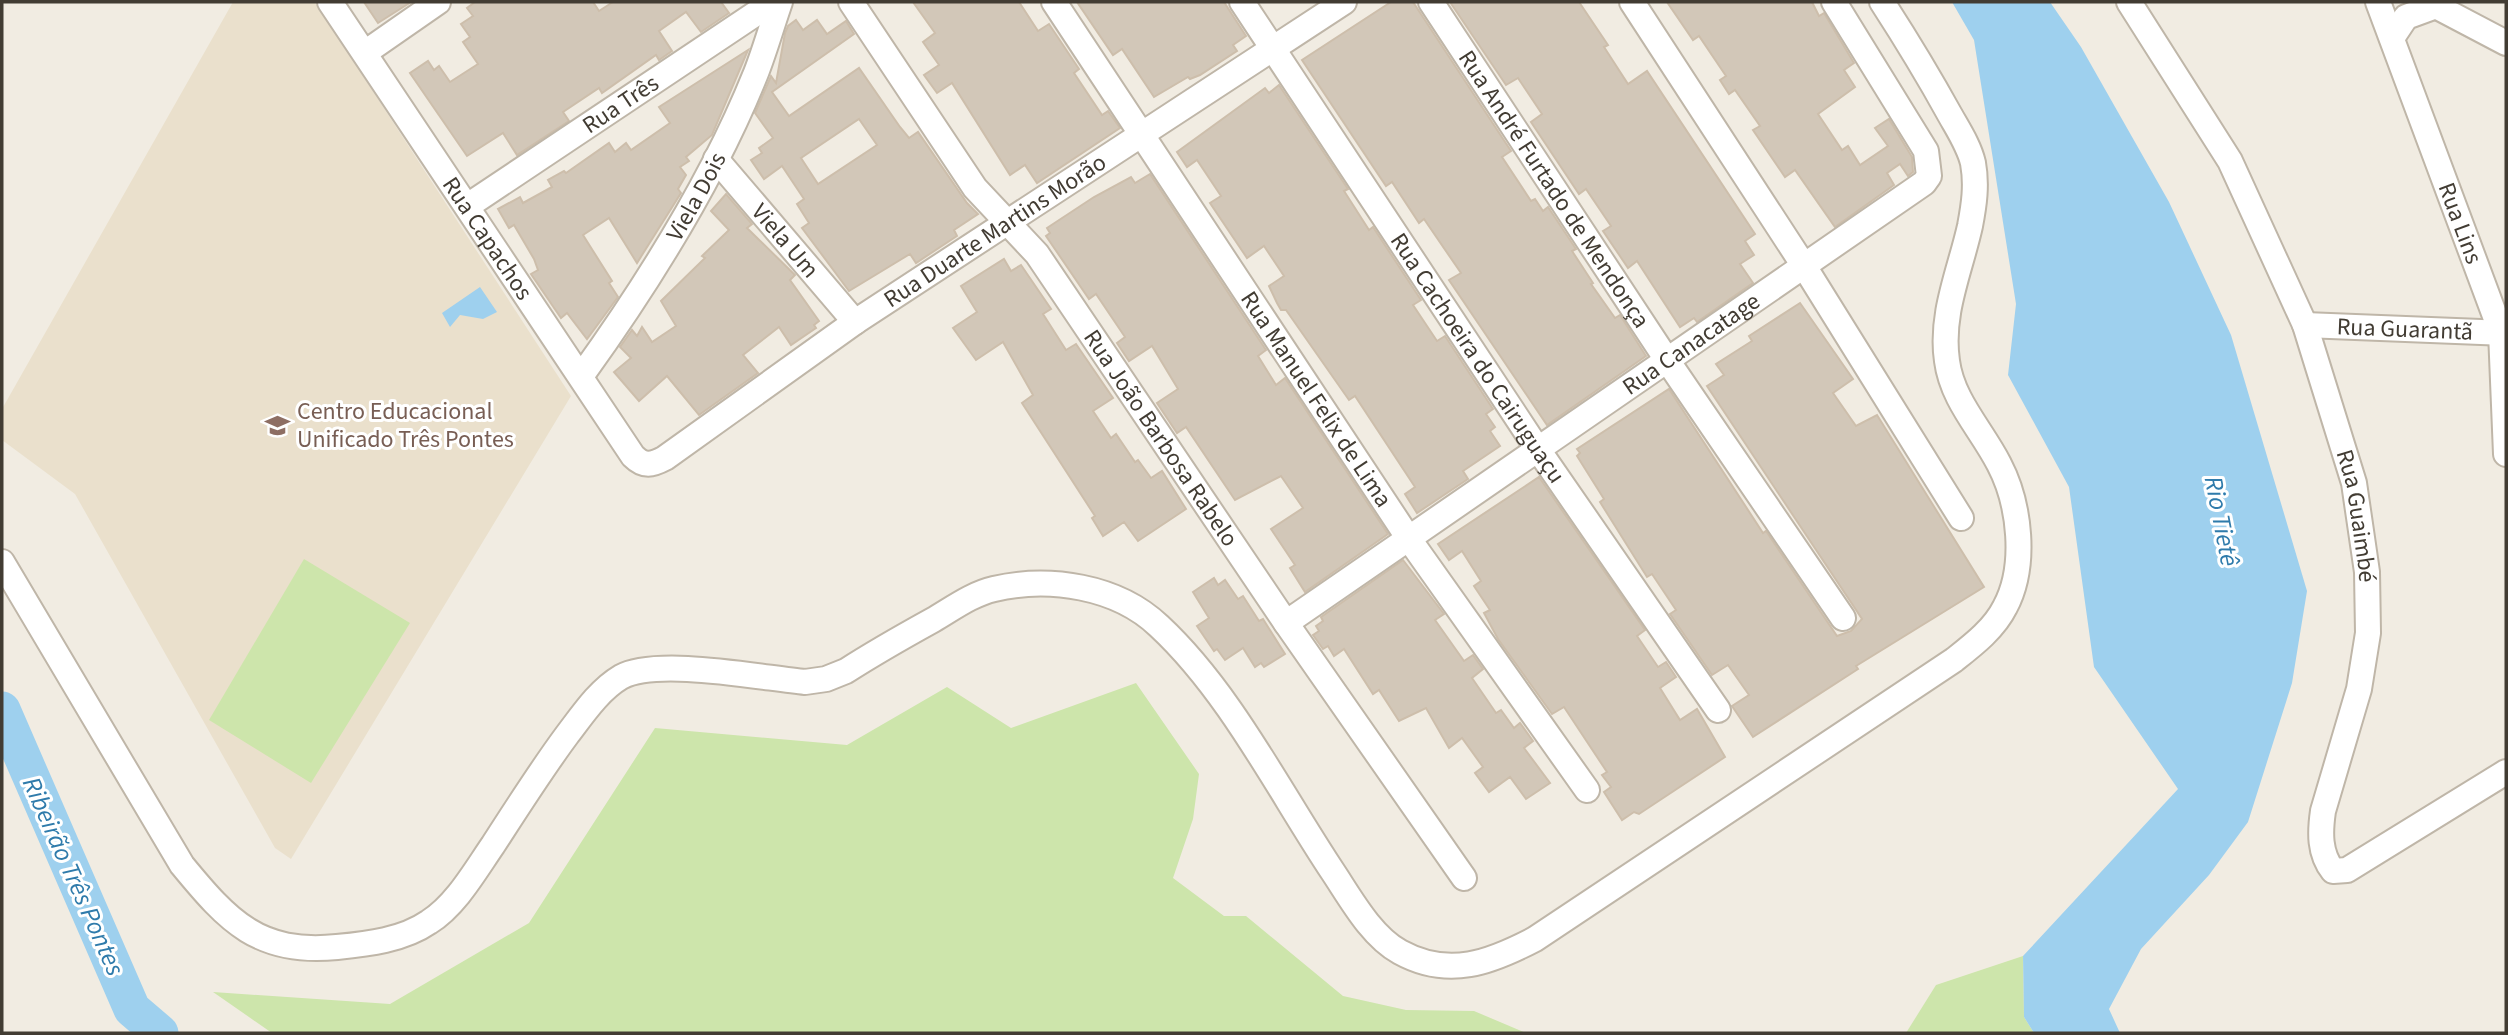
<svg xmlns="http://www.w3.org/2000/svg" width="2508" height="1035" font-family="'Source Sans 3',sans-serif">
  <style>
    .education { fill: #eae0cc }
    .green { fill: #cde5ab }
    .water { fill: #9ed0ee }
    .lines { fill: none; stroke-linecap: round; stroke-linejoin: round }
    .river { stroke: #9ed0ee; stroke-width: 37 }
    .building { fill: #d2c7b8; stroke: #cdbeab; stroke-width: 2; fill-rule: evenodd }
    .street-casing { stroke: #bfb6a8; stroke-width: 28 }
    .street { stroke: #fff; stroke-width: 24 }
    .labels { text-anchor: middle; stroke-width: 6; stroke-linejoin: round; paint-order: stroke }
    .street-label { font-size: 24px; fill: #423c33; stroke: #fff }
    .education-label { font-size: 24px; fill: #785e54; stroke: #fff; text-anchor: start }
    .water-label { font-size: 26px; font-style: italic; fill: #2f7bab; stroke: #fff }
  </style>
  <rect width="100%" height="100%" fill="#f1ece2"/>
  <path class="education" d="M233 2H315L571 396 291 859 275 848 75 494 2 440V409Z"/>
  <g class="green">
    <path d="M304 559 410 623 311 783 209 720Z"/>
    <path d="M1136 683 1199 774 1193 819 1173 878 1224 916H1246L1343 996 1406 1010 1474 1011 1526 1033H272L213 992 390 1004 529 923 655 728 847 745 947 687 1011 728Z"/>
    <path d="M2023 956 2024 1017 2034 1033H1906L1936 985Z"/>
  </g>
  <g class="water">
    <path d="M1952 2H2050L2081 47 2169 202 2231 335 2307 591 2292 683 2248 822 2209 875 2141 949 2109 1009 2120 1033H2034L2024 1017 2023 956 2178 789 2094 667 2069 487 2008 375 2016 304 1974 40Z"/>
    <path d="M480 287 497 312 483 319 460 315 450 327 442 313Z"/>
  </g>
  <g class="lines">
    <path class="river" d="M2 710 132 1009 160 1033"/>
  </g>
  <g class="building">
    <path d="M364 2H411L378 23Z"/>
    <path d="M475 2H593L599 11 613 2H721L729 13 701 32 686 12 659 31 672 51 659 60 656 55 602 93 599 88 563 112 569 121 517 155 503 133 467 156 410 73 428 61 434 70 439 66 450 82 478 64 463 42 470 37 461 24 473 16 467 8Z"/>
    <path d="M913 2H1019L1038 31 1049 24 1079 69 1074 73 1102 115 1108 111 1120 128 1037 183 1025 165 1010 175 952 83 937 93 924 75 939 65 923 42 935 33Z"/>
    <path d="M1077 2H1224L1246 36 1233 45 1237 51 1200 75 1190 79 1188 77 1154 97 1122 49 1113 55Z"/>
    <path d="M1391 2H1413L1511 151 1502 157 1531 201 1535 199 1543 211 1548 207 1576 249 1572 251 1593 283 1591 284 1615 318 1620 315 1646 356 1547 425 1449 280 1461 273 1424 219 1419 223 1392 182 1386 186 1302 60Z"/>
    <path d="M1450 2H1579L1608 45 1604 47 1628 84 1647 71 1755 234 1745 241 1754 255 1740 264 1753 283 1697 322 1694 318 1680 327 1637 261 1628 268 1603 231 1611 226 1586 189 1579 194 1531 122 1542 114 1518 78 1506 85Z"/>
    <path d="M1667 2H1812L1819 16 1824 13 1854 63 1844 70 1855 87 1818 114 1842 150 1848 146 1860 165 1888 146 1875 128 1889 119 1912 157 1913 172 1908 176 1900 164 1887 173 1894 185 1835 227 1795 170 1785 177 1753 130 1760 126 1735 90 1729 94 1720 80 1726 76 1699 36 1693 40Z"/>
    <path d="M796 20 803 30 817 20 827 34 846 21 854 34 772 92 789 116 859 68 900 127 909 138 918 132 967 203 978 214 954 230 957 236 916 263 910 254 849 291 802 228 809 223 797 204 804 199 782 166 764 179 751 160 762 153 759 148 773 138 755 113 771 76 776 83 785 33 788 26ZM859 119 877 145 818 184 801 158Z"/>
    <path d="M748 50 712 135 686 157 689 161 680 167 686 175 678 189 681 193 637 263 609 218 583 235 612 281 609 283 618 297 587 339 567 313 561 318 531 274 538 270 534 259 514 225 509 228 498 209 520 197 523 203 552 187 548 180 564 171 566 173 609 143 615 152 626 143 631 150 670 123 659 107Z"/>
    <path d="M1279 85 1348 189 1344 191 1369 230 1373 227 1421 300 1413 305 1437 341 1445 336 1493 409 1486 414 1495 427 1490 431 1500 446 1463 471 1468 479 1417 513 1405 494 1415 487 1355 396 1349 400 1286 310H1281L1277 303 1269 286 1284 276 1264 246 1247 258 1210 203 1221 196 1197 160 1187 167 1177 152 1265 88 1269 93Z"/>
    <path d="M1150 174 1266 350 1258 356 1276 385 1285 378 1388 534 1305 592 1290 568 1295 565 1271 529 1303 508 1281 476 1235 500 1186 427 1177 433 1157 403 1178 389 1152 346 1129 361 1117 343 1125 337 1096 294 1089 299 1046 236 1050 233 1047 228 1094 197 1131 177 1135 183Z"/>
    <path d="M726 194 752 224 747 228 795 275 790 280 819 321 814 325 816 328 791 345 779 327 743 355 758 373 699 415 667 376 639 401 614 372 631 358 620 347 632 330 637 336 642 327 652 342 676 326 661 301 705 258 702 256 729 230 711 211Z"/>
    <path d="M1004 259 1011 271 1021 265 1051 309 1043 314 1066 350 1076 344 1113 398 1093 411 1111 438 1116 434 1135 462 1138 460 1151 478 1162 471 1186 509 1138 541 1124 522 1103 536 1092 518 1095 516 1022 403 1033 395 1003 342 976 360 953 328 977 312 961 286Z"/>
    <path d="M1800 303 1853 379 1833 393 1856 426 1877 415 1984 587 1856 666 1858 669 1753 737 1732 706 1749 695 1728 665 1712 675 1670 614 1676 610 1652 574 1647 577 1600 502 1604 499 1577 456 1580 453 1577 449 1669 389 1763 533 1766 531 1837 636 1851 631 1862 619 1707 386 1724 375 1716 364 1752 341 1749 336Z"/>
    <path d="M1539 477 1645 630 1637 636 1658 667 1666 662 1676 677 1660 688 1680 720 1697 709 1725 757 1639 814 1634 812 1622 820 1604 792 1611 787 1602 775 1607 772 1564 707 1552 714 1498 639 1484 613 1490 610 1474 586 1481 581 1462 551 1449 560 1438 544Z"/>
    <path d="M1403 560 1444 614 1435 620 1464 661 1473 655 1483 669 1472 678 1496 713 1501 710 1514 728 1520 723 1533 741 1524 748 1550 783 1526 799 1510 777 1489 792 1475 773 1483 767 1462 738 1449 748 1426 708 1399 721 1379 690 1373 694 1344 649 1334 656 1328 646 1323 649 1313 635 1319 631 1316 626 1323 621 1321 617Z"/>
    <path d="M1214 578 1218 585 1225 580 1238 599 1243 596 1259 621 1263 619 1285 654 1264 667 1261 663 1255 667 1243 648 1225 660 1217 649 1214 651 1197 626 1209 618 1193 592Z"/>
  </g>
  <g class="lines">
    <defs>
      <g id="street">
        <path id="s1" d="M330 2 633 456C644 467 652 465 665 458L855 322 1344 2"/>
        <path id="s2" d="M851 2 975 188 1037 254 1286 623 1464 878"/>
        <path id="s3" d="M1054 2 1409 539 1587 790"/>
        <path id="s4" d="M1242 2 1537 448 1718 710"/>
        <path id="s5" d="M1431 2 1667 360 1843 618"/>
        <path d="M1632 2 1804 266 1961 518"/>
        <path id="s6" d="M2129 2 2230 161 2305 325 2354 483 2367 572 2368 633 2359 689 2323 811C2320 832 2319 853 2333 871L2347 870 2506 772"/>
        <path id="s7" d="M2378 2 2501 332 2506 454"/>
        <path d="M2428 2 2506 43"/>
        <path d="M2392 38 2406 17 2436 6"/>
        <path d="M366 52 438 2"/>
        <path id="s8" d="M716 159 855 322"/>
        <path id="s9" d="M469 205 773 2"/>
        <path id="s10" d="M2305 325 2506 333"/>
        <path id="s11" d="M582 375C649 282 713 180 756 73 765 50 772 25 780 2"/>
        <path d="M2 562 182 865C228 921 259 955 337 947 368 944 403 940 429 922 456 905 475 871 493 845 517 808 541 770 567 735 583 714 599 690 621 677 657 657 762 678 805 682L826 679 846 671C874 653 904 636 933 620 952 609 972 594 994 589 1049 576 1117 586 1159 626 1230 692 1279 791 1333 872 1351 899 1371 936 1400 952 1449 979 1491 962 1535 939L1954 660C1973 645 1994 629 2005 607 2027 566 2020 504 1999 464 1981 429 1952 400 1947 361 1940 314 1960 271 1970 226 1974 205 1977 185 1973 163 1969 146 1959 131 1950 115 1929 77 1906 39 1882 2"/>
        <path id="s12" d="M1286 623 1924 183 1929 176 1926 151 1834 2"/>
      </g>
    </defs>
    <use href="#street" class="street-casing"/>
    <use href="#street" class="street"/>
  </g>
  <defs>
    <symbol id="school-bare" viewBox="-9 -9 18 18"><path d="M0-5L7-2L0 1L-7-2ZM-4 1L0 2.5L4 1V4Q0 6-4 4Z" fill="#8d6e63" stroke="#fff" stroke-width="2.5" paint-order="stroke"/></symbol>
  </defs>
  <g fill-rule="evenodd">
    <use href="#school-bare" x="260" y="408" width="35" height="35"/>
  </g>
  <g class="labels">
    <g class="street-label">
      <text dy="8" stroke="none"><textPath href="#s9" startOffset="182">Rua Três</textPath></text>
      <text dy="8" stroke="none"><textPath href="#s5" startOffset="224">Rua André Furtado de Mendonça</textPath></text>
      <text dy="8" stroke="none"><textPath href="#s11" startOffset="212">Viela Dois</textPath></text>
      <text dy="8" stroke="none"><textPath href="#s7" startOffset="236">Rua Lins</textPath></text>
      <text dy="8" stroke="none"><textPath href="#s1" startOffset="982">Rua Duarte Martins Morão</textPath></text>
      <text dy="8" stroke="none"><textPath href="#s1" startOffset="284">Rua Capachos</textPath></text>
      <text dy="8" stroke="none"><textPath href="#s8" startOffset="107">Viela Um</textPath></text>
      <text dy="8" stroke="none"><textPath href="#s10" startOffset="100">Rua Guarantã</textPath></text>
      <text dy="8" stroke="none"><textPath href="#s12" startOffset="492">Rua Canacatage</textPath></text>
      <text dy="8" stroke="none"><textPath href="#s4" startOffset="427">Rua Cachoeira do Cairuguaçu</textPath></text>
      <text dy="8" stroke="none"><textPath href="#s3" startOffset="476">Rua Manuel Felix de Lima</textPath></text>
      <text dy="8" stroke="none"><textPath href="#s2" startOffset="536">Rua João Barbosa Rabelo</textPath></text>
      <text dy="8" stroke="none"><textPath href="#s6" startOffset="567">Rua Guaimbé</textPath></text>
    </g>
    <g class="education-label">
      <text x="297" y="419">Centro Educacional<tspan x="297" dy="28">Unificado Três Pontes</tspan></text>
    </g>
    <g class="water-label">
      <text transform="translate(2222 521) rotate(79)" y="9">Rio Tietê</text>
      <text transform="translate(74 876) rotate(66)" y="9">Ribeirão Três Pontes</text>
    </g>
  </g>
  <rect width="2508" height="1035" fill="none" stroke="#423c33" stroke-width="7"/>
</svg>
